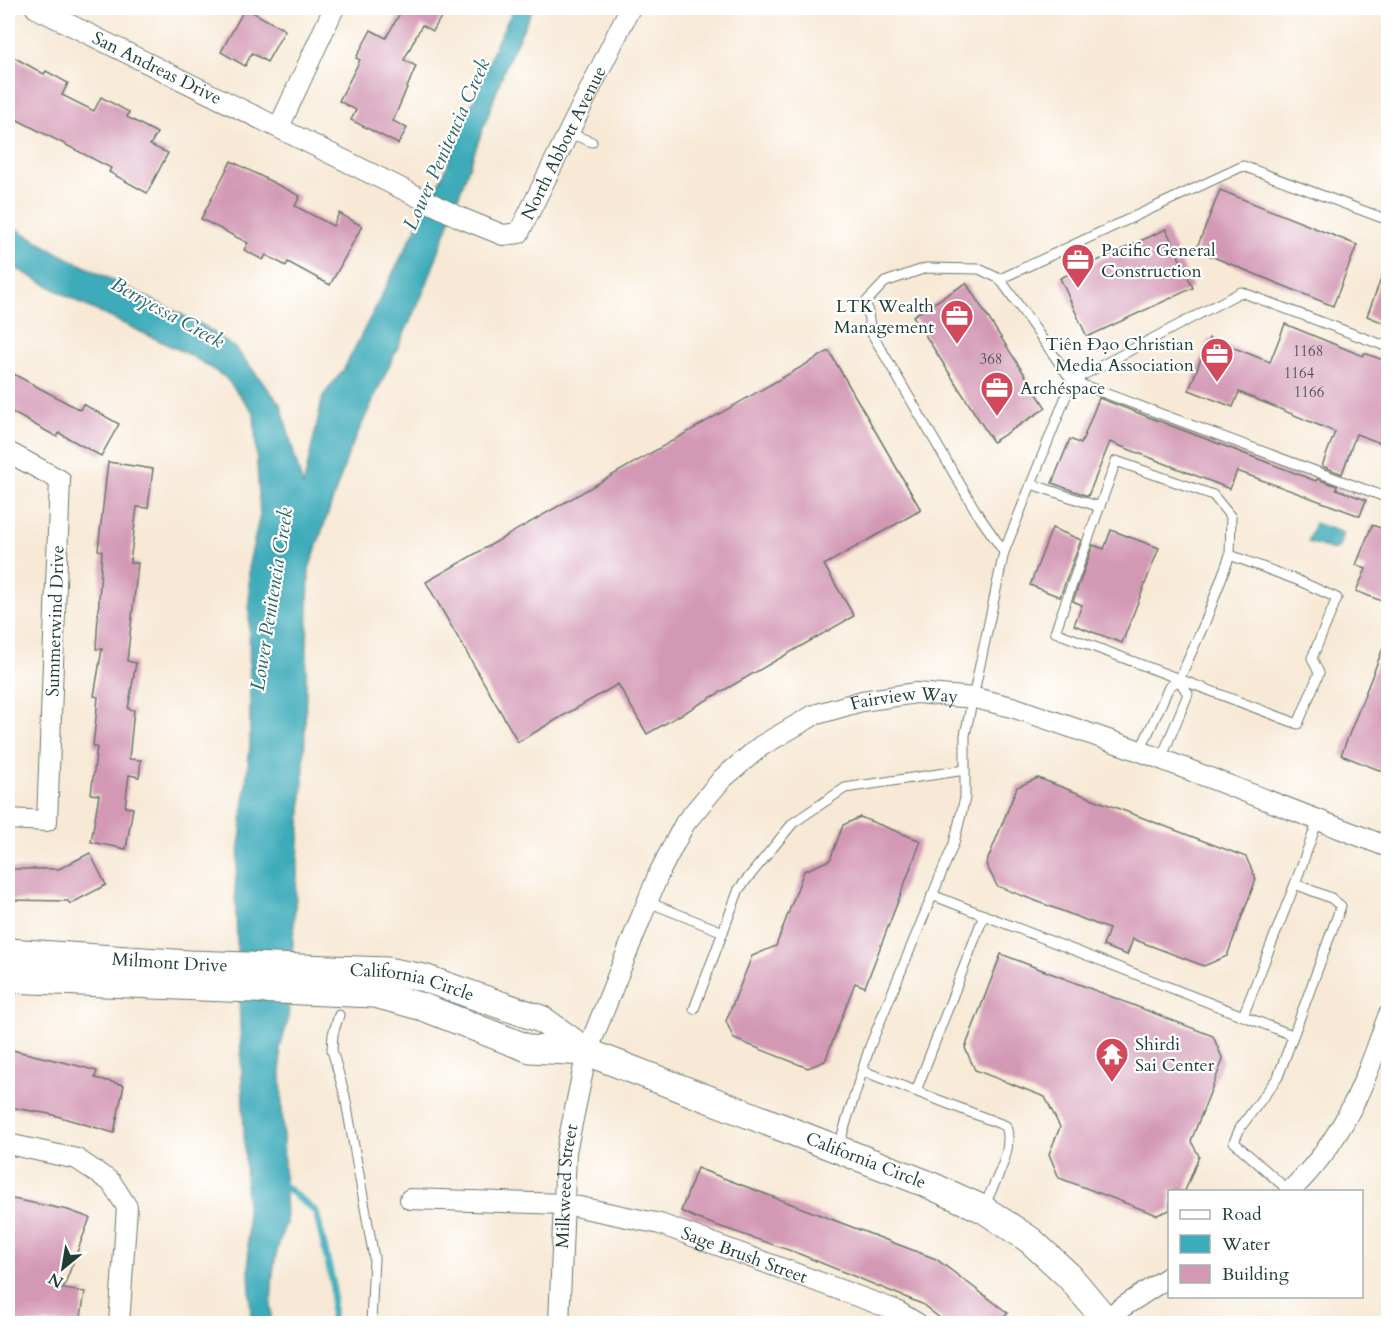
<svg xmlns="http://www.w3.org/2000/svg" width="1396" height="1331" font-family="Cardo,serif">
  <style>
    .water { fill: #3cabba; stroke: #2e7477; stroke-width: 1.5 }
    .lines { fill: none; stroke-linecap: round; stroke-linejoin: round }
    .stream { stroke: #3cabba; stroke-width: 7 }
    .building { fill: #d398b4 }
    .lane-casing { stroke: #6b796c; stroke-width: 11 }
    .street-casing { stroke: #6b796c; stroke-width: 22 }
    .secondary-casing { stroke: #6b796c; stroke-width: 29 }
    .lane { stroke: #fff; stroke-width: 9 }
    .street { stroke: #fff; stroke-width: 20 }
    .secondary { stroke: #fff; stroke-width: 27 }
    .labels { text-anchor: middle; stroke-width: 4.5; stroke-linejoin: round; paint-order: stroke }
    .number-label { font-size: 15px; fill: #4c5454 }
    .street-label { font-size: 18px; fill: #1f3d34; stroke: #fff }
    .poi-label { font-size: 18px; fill: #1f3d34; stroke: #fff; text-anchor: start }
    .water-label { font-size: 20px; font-style: italic; fill: #296463; stroke: #fff }
  </style>
  <rect width="100%" height="100%" fill="#fff"/>
  <filter id="ink" filterUnits="userSpaceOnUse"><feTurbulence type="fractalNoise" baseFrequency=".0167" numOctaves="2"/><feDisplacementMap in="SourceGraphic" scale="12" xChannelSelector="R" yChannelSelector="G"/><feConvolveMatrix kernelMatrix="1 2 1 2 8 2 1 2 1" color-interpolation-filters="sRGB"/></filter>
  <filter id="wash" filterUnits="userSpaceOnUse"><feTurbulence type="fractalNoise" baseFrequency=".008" numOctaves="4" result="noise"/><feDisplacementMap in="SourceGraphic" scale="24" xChannelSelector="R" yChannelSelector="G"/><feGaussianBlur stdDeviation="1.35" result="paint"/><feColorMatrix in="noise" values="0 0 0 0 0 0 0 0 0 0 0 0 0 0 0 0 0 1.4 0 .05"/><feComposite in="paint" operator="in"/></filter>
  <g filter="url(#wash)">
    <rect width="100%" height="100%" fill="#f7e9d5"/>
    <g class="water">
      <path d="M514 8H533L506 65 425 289 349 452 309 569 304 765 288 1020 280 1048 286 1223C272 1256 271 1288 271 1323H251L235 888 250 746 249 564 260 515 254 413 225 377 192 356 82 304 8 264V224L58 253 204 326 236 349 281 405 303 487 323 396 344 369 444 173 497 42Z"/>
      <path d="M1315 523 1343 533 1339 547 1334 550 1308 542Z"/>
    </g>
    <g class="lines">
      <path class="stream" d="M278 1181 316 1212 333 1284 332 1324"/>
    </g>
    <g id="blocks">
      <g class="building">
        <path d="M245 8 285 30 267 62 252 53 245 66 221 52Z"/>
        <path d="M389 8H446L433 31 422 25 404 60 416 66 393 121 407 128 398 144 351 120 356 110 339 101 360 60 356 58 371 30 386 38 400 13Z"/>
        <path d="M8 54 44 74 46 71 68 83 62 95 94 111 101 97 129 112 127 117 157 133 150 145 168 153 147 193 109 172 111 168 8 115Z"/>
        <path d="M231 161 300 196 295 206 333 226 339 213 362 226 330 285 288 262 286 266 266 255 263 260 244 250 248 243 201 219Z"/>
        <path d="M1220 190 1357 245 1333 306 1196 250Z"/>
        <path d="M1166 229 1193 288 1087 337 1060 278Z"/>
        <path d="M1387 263H1389V325L1367 316Z"/>
        <path d="M966 283 1046 408 993 442 913 316Z"/>
        <path d="M1285 324 1363 356 1364 353 1389 362V446L1356 434 1342 474 1322 466 1335 432 1239 392 1233 407 1189 390 1209 338 1270 362Z"/>
        <path d="M829 351 921 510 824 565 854 616 647 734 618 684 518 742 426 582Z"/>
        <path d="M8 371 80 410 83 404 119 424 101 456 59 433 57 437 8 410Z"/>
        <path d="M1099 398 1316 481 1317 479 1337 486 1336 489 1366 500 1360 516 1237 471 1230 489 1110 442 1088 496 1052 483 1070 439 1081 444Z"/>
        <path d="M108 462 153 469 148 508 137 507 130 563H138L127 661 136 663 128 709 134 710 129 759 141 760 139 777 129 775 125 807 133 808 126 849 91 842 99 795 91 794 97 747H93L98 697 94 696 102 649H96L102 551 98 550Z"/>
        <path d="M1372 525 1389 531V604L1356 591 1366 569 1356 565Z"/>
        <path d="M1052 528 1081 540 1060 597 1030 585Z"/>
        <path d="M1111 530 1159 548 1122 643 1074 625 1082 605 1073 601 1093 545 1104 549Z"/>
        <path d="M1387 638H1389V774L1341 755Z"/>
        <path d="M1038 778 1246 857 1256 879 1227 956 1204 966 1133 939 1127 955 1103 946 1109 929 997 886 986 864 1017 787Z"/>
        <path d="M860 817 921 841 865 987 855 983 825 1061 808 1068 734 1039 726 1021 752 956 776 946 804 871 830 860 843 825Z"/>
        <path d="M90 853 106 885 70 904 68 901 8 900V869H59Z"/>
        <path d="M1001 954 1213 1036 1223 1060 1191 1141 1199 1156 1185 1191H1170V1210L1157 1215 1059 1178 1049 1154 1060 1127 1045 1097 975 1070 965 1048Z"/>
        <path d="M8 1049 75 1065 97 1071 95 1078 124 1085 114 1133 50 1114 8 1107Z"/>
        <path d="M697 1168 936 1259 1008 1313 998 1323H946L922 1304 797 1253 698 1219 681 1211Z"/>
        <path d="M8 1198 68 1210 90 1218 63 1289 85 1292 80 1323H8Z"/>
      </g>
    </g>
  </g>
  <g filter="url(#ink)">
    <use href="#blocks" fill-opacity="0" stroke="#6b796c" stroke-width="1.5"/>
    <g class="lines">
      <defs>
        <g id="lane">
          <path d="M569 133 592 142"/>
          <path d="M1388 220 1243 166 1000 279 1072 381 1388 498"/>
          <path d="M1000 279 979 269 926 268 885 282 866 302 871 332 977 513 1004 552"/>
          <path d="M1031 484 1100 507"/>
          <path d="M1140 751 1169 687 1179 680 1206 620 1230 555 1231 517 1213 495 1116 461 1055 632 1298 724 1319 673 1312 658 1337 598 1297 580 1230 555"/>
          <path d="M1161 759 1188 694 1179 680"/>
          <path d="M932 895 1292 1035"/>
          <path d="M648 902 723 932"/>
          <path d="M694 1009 739 889 793 823 845 788 965 770"/>
          <path d="M339 1015 333 1034 332 1050 345 1096 374 1258 371 1324"/>
          <path d="M1243 1016 1295 884"/>
          <path d="M863 1071 1006 1126C1015 1151 993 1184 984 1207"/>
          <path d="M916 1091 984 915"/>
          <path d="M838 1148 870 1046 954 843 965 798V735L1004 552 1072 381 1241 292 1388 347"/>
          <path d="M1289 1191 1234 1142 1240 1128 1278 1077 1341 906 1331 898 1295 884 1318 820"/>
        </g>
        <g id="street">
          <path id="s1" d="M36 8 461 218 503 235 519 233 630 8"/>
          <path d="M279 127 334 8"/>
          <path d="M8 452 60 480 47 821 8 819"/>
          <path d="M8 1144 77 1159 111 1182 127 1207 119 1324"/>
          <path d="M1289 1192C1344 1140 1364 1085 1388 1016"/>
          <path id="s2" d="M410 1199 565 1204 660 1224 895 1310 918 1324"/>
          <path d="M1106 1318 1170 1276"/>
          <path id="s3" d="M559 1324 566 1152 587 1052 659 873 685 823 722 779 761 746 814 715 862 701 916 693 975 698 1012 707 1140 751 1388 847"/>
        </g>
        <g id="secondary">
          <path id="s4" d="M8 952 189 964 387 971 424 978 541 1019 587 1052 925 1183 983 1209 1030 1240 1069 1276 1109 1324"/>
          <path d="M8 979 375 994 423 1007 530 1049 587 1052"/>
        </g>
      </defs>
      <use href="#lane" class="lane-casing"/>
      <use href="#street" class="street-casing"/>
      <use href="#secondary" class="secondary-casing"/>
      <use href="#lane" class="lane"/>
      <use href="#street" class="street"/>
      <use href="#secondary" class="secondary"/>
    </g>
  </g>
  <defs>
    <symbol id="office-pin" viewBox="-11 -11 22 30"><path d="M0 17L-7.5 6A9.5 9.5 0 1 1 7.5 6Z" fill="#d1495b" stroke="#fff"/><path d="M-6-3h4V-5.5h4V-3h4V5H-6ZM-1-4.5V-3h2v-1.5ZM-6 0V1H6V0Z" fill="#fff"/></symbol>
    <symbol id="temple-pin" viewBox="-11 -11 22 30"><path d="M0 17L-7.5 6A9.5 9.5 0 1 1 7.5 6Z" fill="#d1495b" stroke="#fff"/><path d="M0-6L5-2H3V0L6.5 2.5H4V6H1.5V3h-3V6H-4V2.5H-6.5L-3 0V-2H-5Z" fill="#fff"/></symbol>
  </defs>
  <g fill-rule="evenodd">
    <use href="#office-pin" x="1059" y="241" width="38" height="52"/>
    <use href="#office-pin" x="938" y="297" width="38" height="52"/>
    <use href="#office-pin" x="1198" y="335" width="38" height="52"/>
    <use href="#office-pin" x="978" y="369" width="38" height="52"/>
    <use href="#temple-pin" x="1093" y="1035" width="38" height="52"/>
  </g>
  <g class="labels">
    <g class="number-label">
      <text x="1308" y="356">1168</text>
      <text x="991" y="364">368</text>
      <text x="1299" y="378">1164</text>
      <text x="1309" y="397">1166</text>
    </g>
    <g class="street-label">
      <text dy="6" stroke="none"><textPath href="#s1" startOffset="135">San Andreas Drive</textPath></text>
      <text dy="6" stroke="none"><textPath href="#s1" startOffset="636">North Abbott Avenue</textPath></text>
      <text transform="translate(55 621) rotate(-88)" y="6">Summerwind Drive</text>
      <text dy="6" stroke="none"><textPath href="#s3" startOffset="786">Fairview Way</textPath></text>
      <text dy="6" stroke="none"><textPath href="#s4" startOffset="162">Milmont Drive</textPath></text>
      <text dy="6" stroke="none"><textPath href="#s4" startOffset="406">California Circle</textPath></text>
      <text dy="6" stroke="none"><textPath href="#s4" startOffset="897">California Circle</textPath></text>
      <text dy="6" stroke="none"><textPath href="#s3" startOffset="138">Milkweed Street</textPath></text>
      <text dy="6" stroke="none"><textPath href="#s2" startOffset="342">Sage Brush Street</textPath></text>
    </g>
    <g class="poi-label">
      <text x="1101" y="256">Pacific General<tspan x="1101" dy="21">Construction</tspan></text>
      <text x="934" y="312" text-anchor="end">LTK Wealth<tspan x="934" dy="21">Management</tspan></text>
      <text x="1194" y="350" text-anchor="end">Tiên Đạo Christian<tspan x="1194" dy="21">Media Association</tspan></text>
      <text x="1020" y="394">Archéspace</text>
      <text x="1135" y="1050">Shirdi<tspan x="1135" dy="21">Sai Center</tspan></text>
    </g>
    <g class="water-label">
      <text transform="translate(446 144) rotate(-66)" y="7">Lower Penitencia Creek</text>
      <text transform="translate(168 312) rotate(29)" y="7">Berryessa Creek</text>
      <text transform="translate(271 599) rotate(-81)" y="7">Lower Penitencia Creek</text>
    </g>
  </g>
  <rect width="1396" height="1331" fill="none" stroke="#fff" stroke-width="30"/>
  <rect x="1168" y="1190" width="195" height="108" fill="#ffffff" stroke="#a5b1ae" stroke-width="1.5"/>
  <rect x="1180" y="1210" width="30" height="9" fill="#ffffff" stroke="#a5b1ae" stroke-width="1.5"/>
  <text x="1222" y="1220" font-size="18" fill="#1f3d34">Road</text>
  <rect x="1180" y="1235" width="30" height="18" fill="#3cabba" stroke="#a5b1ae" stroke-width="1.5"/>
  <text x="1222" y="1250" font-size="18" fill="#1f3d34">Water</text>
  <rect x="1180" y="1265" width="30" height="18" fill="#d398b4" stroke="#a5b1ae" stroke-width="1.5"/>
  <text x="1222" y="1280" font-size="18" fill="#1f3d34">Building</text>
  <g transform="translate(63 1268) rotate(210)" stroke="#ffffff" stroke-width="4.5" paint-order="stroke">
  <path d="M0-4.5L10 22L0 15L-10 22Z" fill="#1f3d34"/>
  <text y="-9" font-size="16" font-weight="bold" text-anchor="middle" fill="#1f3d34">N</text>
  </g>
</svg>
